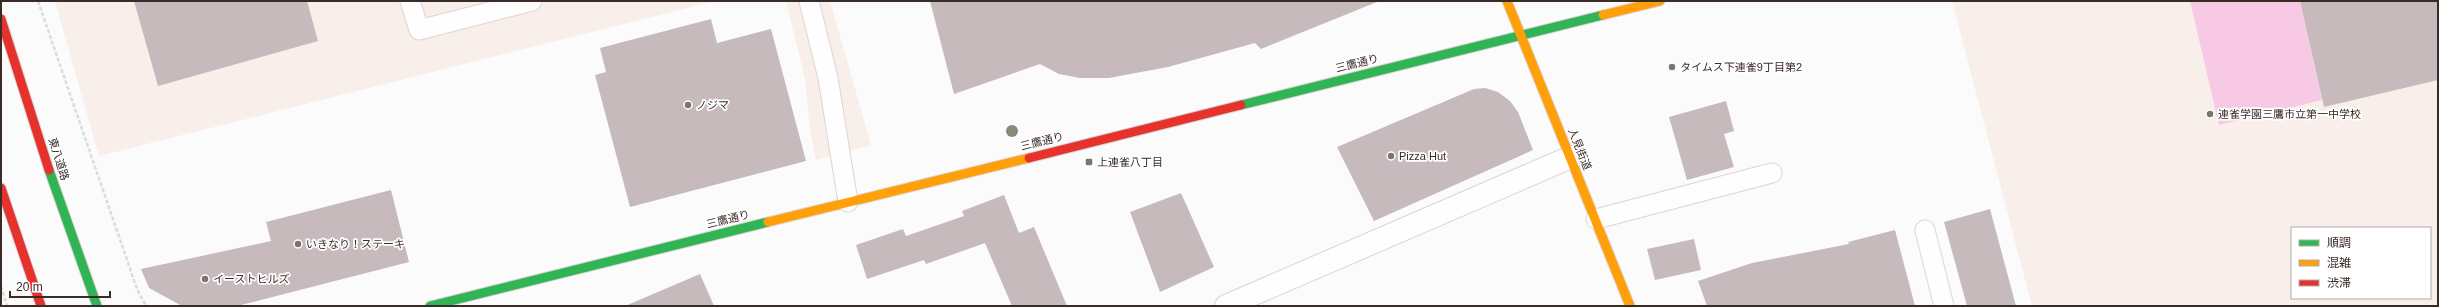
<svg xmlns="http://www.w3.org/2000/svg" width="2439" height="307" font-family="Arial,'Noto Sans JP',sans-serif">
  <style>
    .built { fill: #f8eeea; fill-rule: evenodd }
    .water { fill: #f7c9e4 }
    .building { fill: #c7babc }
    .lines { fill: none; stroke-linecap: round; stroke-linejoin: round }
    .lane-casing { stroke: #ddd5d2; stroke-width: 21 }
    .street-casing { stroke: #ddd5d2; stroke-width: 24 }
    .fast-casing { stroke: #ddd5d2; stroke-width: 11 }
    .slow-casing { stroke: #ddd5d2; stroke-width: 11 }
    .jam-casing { stroke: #ddd5d2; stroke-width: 11 }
    .path { stroke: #dddcdc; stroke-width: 2.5; stroke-dasharray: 4 2; stroke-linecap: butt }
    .lane { stroke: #fefefe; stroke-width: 19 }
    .street { stroke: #fefefe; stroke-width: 22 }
    .fast { stroke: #30b455; stroke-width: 9 }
    .slow { stroke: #ff9f0a; stroke-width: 9 }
    .jam { stroke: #e5322d; stroke-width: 9 }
    .tree { fill: #8a8877 }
    .poi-dot { fill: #7d7471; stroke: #fff; stroke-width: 1.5 }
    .labels { text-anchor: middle; stroke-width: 3.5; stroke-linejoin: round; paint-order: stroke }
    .street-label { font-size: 11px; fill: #392b26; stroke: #fff }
    .poi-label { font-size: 11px; fill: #392b26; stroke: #fff; text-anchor: start }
  </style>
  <rect width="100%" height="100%" fill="#fbfbfb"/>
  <g class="built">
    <path d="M55 1H715L99 156Z"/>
    <path d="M786 1H830L871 145 816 160 810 131 805 79Z"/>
    <path d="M1952 1H2438V306H2032ZM2292 228H2430V298H2292Z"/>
  </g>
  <path class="water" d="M2190 1H2300L2322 100 2219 125Z"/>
  <g class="building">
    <path d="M134 1H307L318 41 158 86Z"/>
    <path d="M930 1H1376L1377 2 1261 49 1255 43 1168 67 1109 78H1080L1059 74 1040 64 954 94Z"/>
    <path d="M2300 1H2438V80L2324 107Z"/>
    <path d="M711 19 717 43 771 29 806 161 630 207 595 75 606 72 600 48Z"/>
    <path d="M1485 88 1498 92 1510 101 1518 112 1533 150 1374 221 1337 147 1474 89Z"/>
    <path d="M1726 101 1734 131 1724 134 1734 167 1687 180 1669 117Z"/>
    <path d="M391 190 409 262 237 306H182L149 288 141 269 271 241 266 222Z"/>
    <path d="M1181 193 1214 267 1160 292 1130 212Z"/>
    <path d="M1004 195 1019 233 1034 227 1067 306H1012L985 243 926 264 924 260 867 279 856 245 903 229 906 236 964 216 962 211Z"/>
    <path d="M1990 209 2016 306H1967L1944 222Z"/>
    <path d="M1895 230 1915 306H1707L1698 281 1752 263 1849 244 1848 242Z"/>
    <path d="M1694 239 1701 270 1655 280 1647 249Z"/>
    <path d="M700 274 714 306H625Z"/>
  </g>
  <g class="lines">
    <defs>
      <g id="lane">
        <path d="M410 1 419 30 532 1"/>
        <path d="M809 1 828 78 848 202"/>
        <path d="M1596 219 1772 173"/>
        <path d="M1925 230 1944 306"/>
      </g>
      <path id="street" d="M1226 306 1571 157"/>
      <g id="fast">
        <path d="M1241 105 1603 15"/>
        <path d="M49 170 97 306"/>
        <path d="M430 306 768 222"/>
      </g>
      <g id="slow">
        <path d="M1507 1 1630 306"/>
        <path d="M1603 15 1660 1"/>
        <path d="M768 222 1029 158"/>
      </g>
      <g id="jam">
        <path d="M1 19 49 170"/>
        <path d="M1029 158 1241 105"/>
        <path d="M1 188 41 306"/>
      </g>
    </defs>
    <use href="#lane" class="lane-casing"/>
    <use href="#street" class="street-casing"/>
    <use href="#fast" class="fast-casing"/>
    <use href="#slow" class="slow-casing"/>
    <use href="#jam" class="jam-casing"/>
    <g class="path">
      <path d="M38 1 137 289 146 306"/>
      <path d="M1 286 7 306"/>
    </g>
    <use href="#lane" class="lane"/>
    <use href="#street" class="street"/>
    <use href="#fast" class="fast"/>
    <use href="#slow" class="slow"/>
    <use href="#jam" class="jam"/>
  </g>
  <circle class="tree" cx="1012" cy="131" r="6"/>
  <g class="poi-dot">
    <circle cx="1672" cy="67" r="4"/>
    <circle cx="688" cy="105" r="4"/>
    <circle cx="2210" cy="114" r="4"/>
    <circle cx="1391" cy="156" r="4"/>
    <rect x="1085" y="158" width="8" height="8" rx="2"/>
    <circle cx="298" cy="244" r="4"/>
    <circle cx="205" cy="279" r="4"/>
  </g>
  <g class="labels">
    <g class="street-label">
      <text transform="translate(1357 63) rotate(-14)" y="4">三鷹通り</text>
      <text transform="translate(1042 141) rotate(-14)" y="4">三鷹通り</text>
      <text transform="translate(1580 149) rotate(68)" y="4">人見街道</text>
      <text transform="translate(59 159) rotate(72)" y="4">東八道路</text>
      <text transform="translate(728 219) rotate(-14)" y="4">三鷹通り</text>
    </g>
    <g class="poi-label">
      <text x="1680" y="71">タイムス下連雀9丁目第2</text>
      <text x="696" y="109">ノジマ</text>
      <text x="2218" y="118">連雀学園三鷹市立第一中学校</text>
      <text x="1399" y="160">Pizza Hut</text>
      <text x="1097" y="166">上連雀八丁目</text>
      <text x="306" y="248">いきなり！ステーキ</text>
      <text x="213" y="283">イーストヒルズ</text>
    </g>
  </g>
  <rect width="2439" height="307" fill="none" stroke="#392b26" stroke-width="4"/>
  <rect x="2291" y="227" width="140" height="72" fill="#ffffff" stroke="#b0aaa8"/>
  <rect x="2299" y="240" width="20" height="6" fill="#30b455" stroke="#b0aaa8"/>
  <text x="2327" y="247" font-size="12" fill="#392b26">順調</text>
  <rect x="2299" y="260" width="20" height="6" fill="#ff9f0a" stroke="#b0aaa8"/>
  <text x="2327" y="267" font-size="12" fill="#392b26">混雑</text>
  <rect x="2299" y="280" width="20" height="6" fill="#e5322d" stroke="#b0aaa8"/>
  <text x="2327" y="287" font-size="12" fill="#392b26">渋滞</text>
  <path d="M10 291v6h100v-6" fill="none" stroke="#392b26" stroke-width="2"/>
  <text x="16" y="291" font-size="12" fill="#392b26" stroke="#ffffff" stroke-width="3" paint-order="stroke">20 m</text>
</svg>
